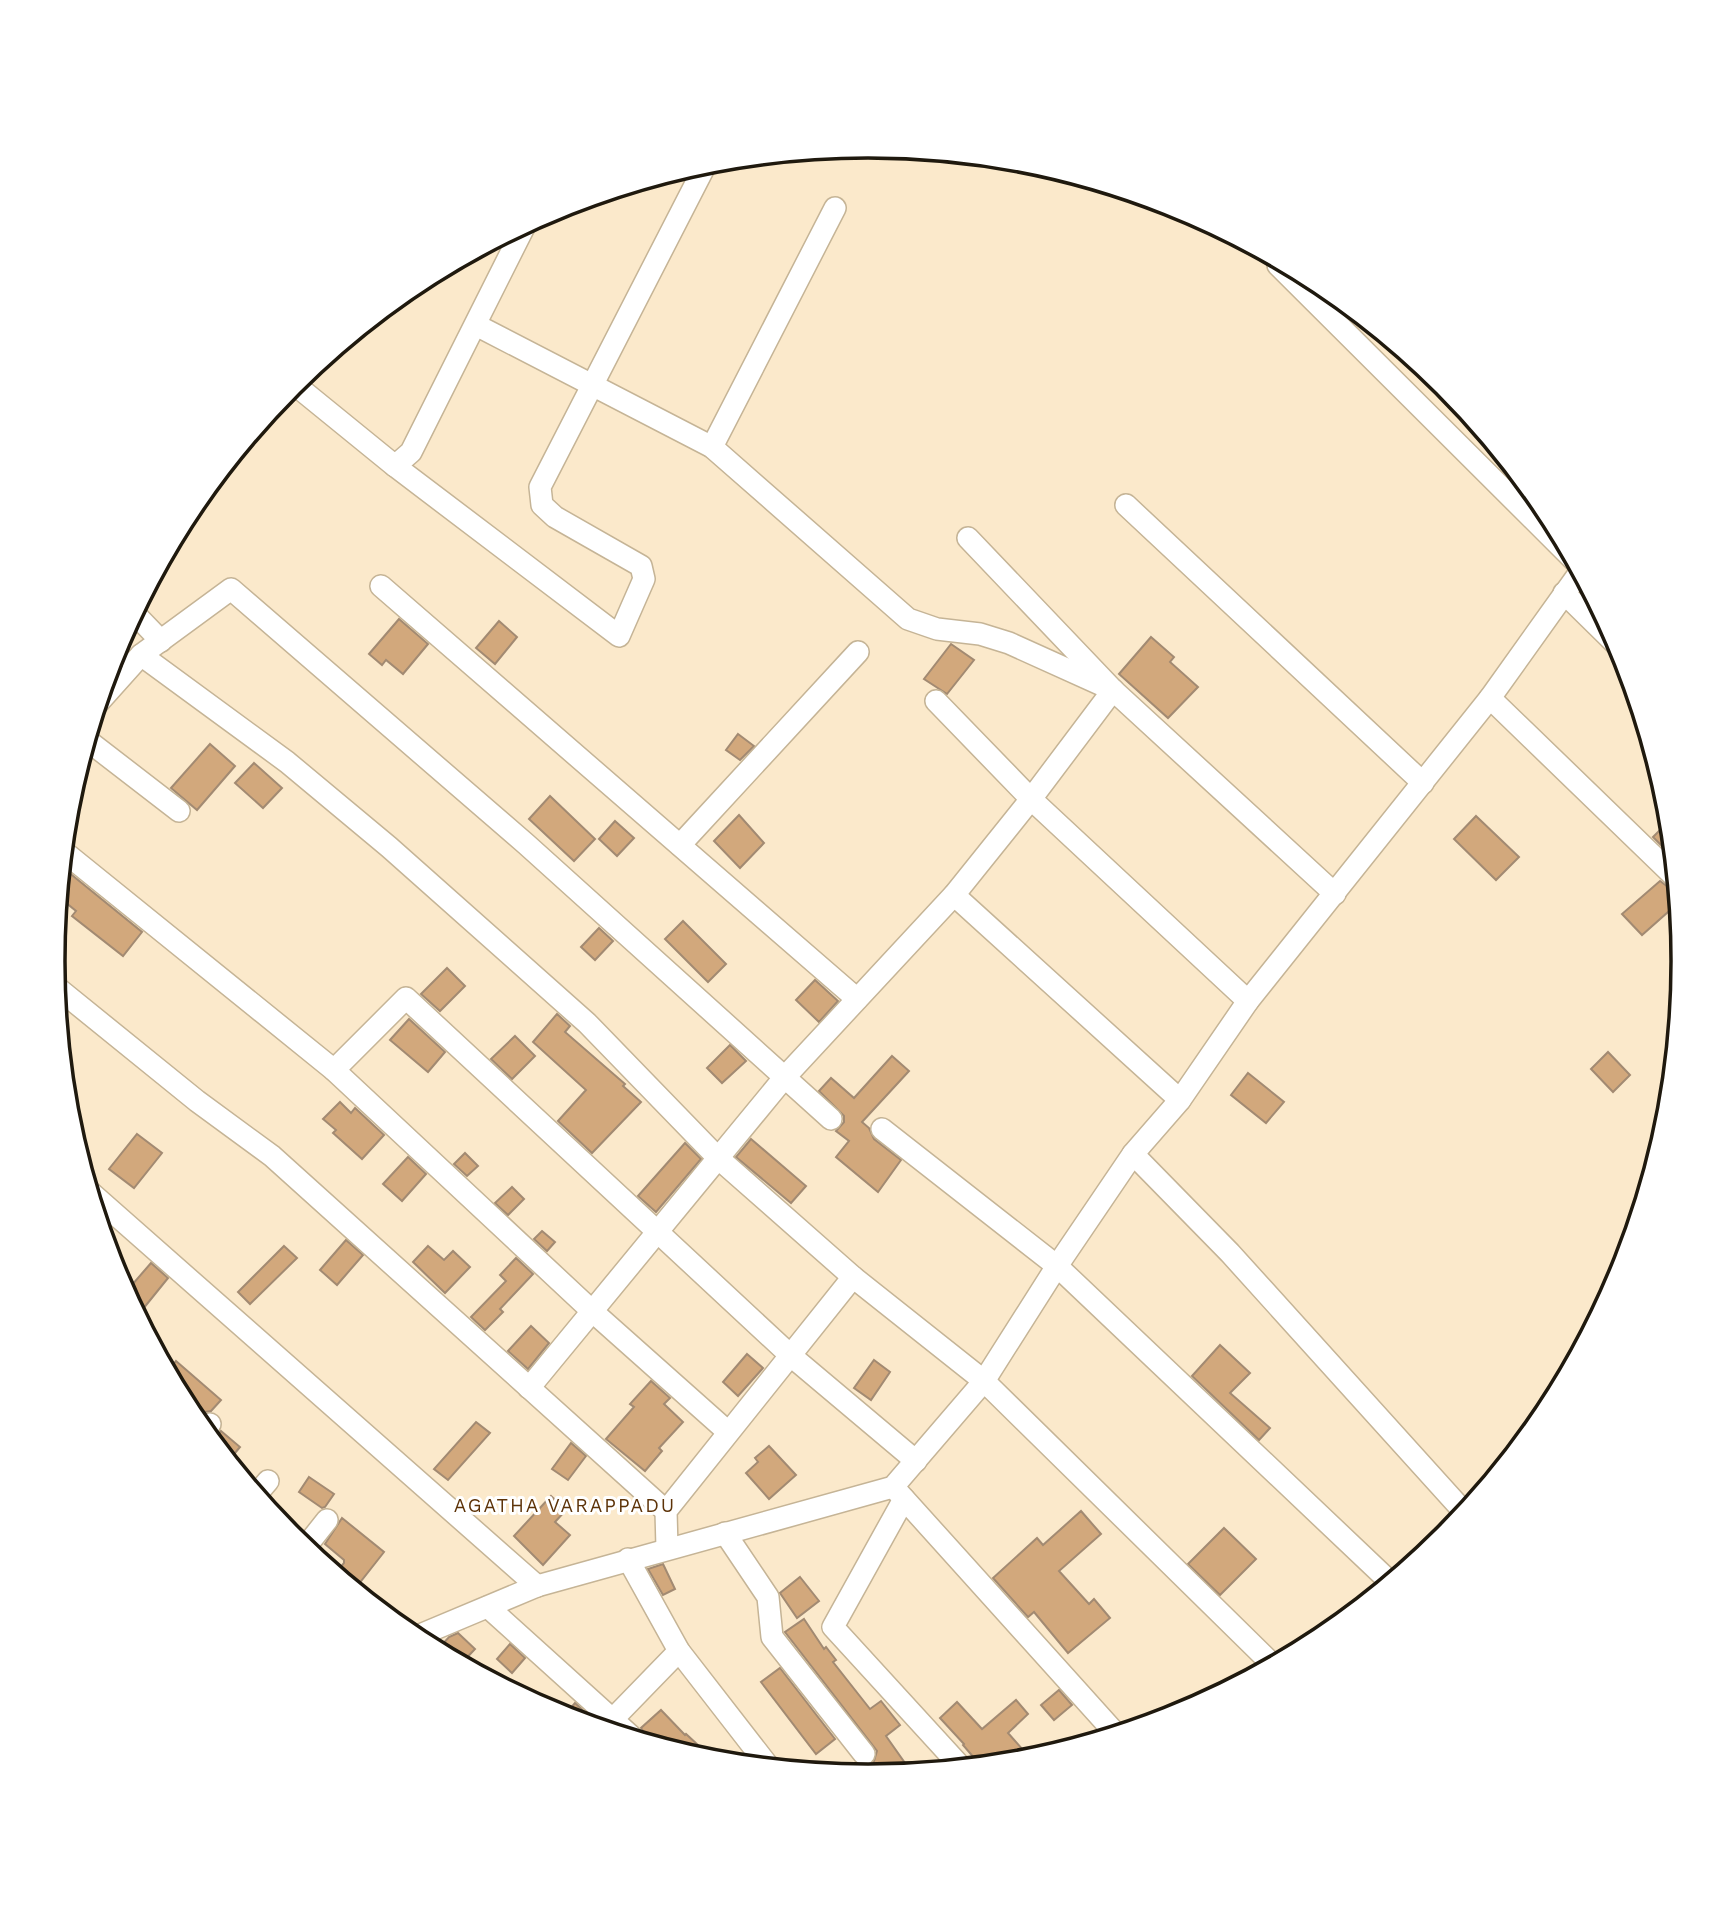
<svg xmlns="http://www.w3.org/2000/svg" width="1736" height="1923" font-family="'Work Sans',sans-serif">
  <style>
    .building { fill: #d2a87c; stroke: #a28a72; stroke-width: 2 }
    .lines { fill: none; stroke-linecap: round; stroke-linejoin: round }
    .minor-casing { stroke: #c5b496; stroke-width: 24 }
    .minor { stroke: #fff; stroke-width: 21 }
    .labels { text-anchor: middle; stroke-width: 6; stroke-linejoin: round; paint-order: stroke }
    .neighbourhood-label { font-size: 19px; letter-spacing: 2px; fill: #5d3308; stroke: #fff }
    .rim { fill: none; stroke: #1f190e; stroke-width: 3.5 }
  </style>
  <rect width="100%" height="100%" fill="#fbe9cb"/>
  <g class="building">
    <path d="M399 619 428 644 403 674 386 660 382 665 369 654Z"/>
    <path d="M499 621 517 637 495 664 476 648Z"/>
    <path d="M1151 637 1174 657 1170 662 1198 687 1168 718 1119 674Z"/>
    <path d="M951 644 974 660 947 694 924 679Z"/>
    <path d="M738 734 754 746 740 760 726 750Z"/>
    <path d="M210 744 235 766 197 810 171 788Z"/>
    <path d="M254 763 282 788 263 808 235 783Z"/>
    <path d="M550 796 595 839 574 861 529 819Z"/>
    <path d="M739 815 764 843 740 868 714 841Z"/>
    <path d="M1476 816 1519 857 1496 880 1454 839Z"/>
    <path d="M1670 820 1673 857 1653 837Z"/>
    <path d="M615 821 634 838 617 856 599 839Z"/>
    <path d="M62 867 142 932 123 956 72 916 76 911 59 897Z"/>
    <path d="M1660 881 1671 889 1676 890 1677 904 1642 935 1622 914Z"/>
    <path d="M683 921 726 964 708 982 665 939Z"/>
    <path d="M599 928 613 941 595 960 581 947Z"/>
    <path d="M447 968 465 986 440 1011 421 994Z"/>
    <path d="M815 980 838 1001 819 1022 796 1000Z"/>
    <path d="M557 1014 570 1026 565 1032 625 1084 623 1086 641 1102 592 1153 558 1121 586 1090 533 1042Z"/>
    <path d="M409 1019 445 1052 428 1072 390 1040Z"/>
    <path d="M515 1036 535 1056 512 1079 491 1059Z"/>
    <path d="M730 1045 746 1061 722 1083 707 1068Z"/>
    <path d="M1608 1052 1630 1075 1613 1092 1591 1069Z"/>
    <path d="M892 1056 909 1071 862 1122 869 1128 874 1139 901 1160 878 1192 836 1157 849 1141 836 1131 844 1122V1116L819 1091 831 1078 854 1098Z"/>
    <path d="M1248 1073 1284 1102 1266 1123 1231 1095Z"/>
    <path d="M340 1102 351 1113 355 1108 384 1135 362 1159 333 1133 336 1130 323 1119Z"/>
    <path d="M137 1134 162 1153 134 1188 109 1169Z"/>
    <path d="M751 1139 806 1186 791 1203 736 1157Z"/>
    <path d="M685 1143 701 1159 656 1212 638 1196Z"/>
    <path d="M465 1153 478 1166 467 1176 454 1164Z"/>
    <path d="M408 1157 426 1174 402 1201 383 1184Z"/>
    <path d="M512 1187 524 1199 508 1215 495 1203Z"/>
    <path d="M542 1231 555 1242 547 1251 534 1239Z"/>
    <path d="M346 1240 363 1255 337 1285 320 1270Z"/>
    <path d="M284 1246 297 1258 250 1304 238 1292Z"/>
    <path d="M428 1246 444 1260 453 1251 470 1267 445 1293 413 1262Z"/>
    <path d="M516 1258 533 1274 500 1309 503 1312 485 1330 471 1317 506 1281 500 1275Z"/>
    <path d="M151 1263 168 1278 143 1309 125 1293Z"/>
    <path d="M531 1326 549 1343 528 1369 508 1351Z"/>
    <path d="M1220 1345 1250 1373 1230 1393 1270 1428 1259 1440 1192 1376Z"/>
    <path d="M747 1354 763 1368 738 1396 723 1382Z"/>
    <path d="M874 1360 890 1372 871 1400 854 1388Z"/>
    <path d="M176 1361 221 1400 211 1411 205 1412 195 1421 167 1372Z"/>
    <path d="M651 1381 670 1398 664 1404 683 1422 659 1448 662 1451 645 1471 606 1439 634 1407 630 1404Z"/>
    <path d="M476 1422 490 1433 448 1480 434 1469Z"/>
    <path d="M221 1431 240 1447 230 1459 212 1441Z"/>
    <path d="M571 1443 586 1456 568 1480 552 1469Z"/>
    <path d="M769 1446 796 1475 769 1499 746 1473 758 1462 755 1458Z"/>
    <path d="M309 1477 334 1494 325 1507 322 1508 299 1492Z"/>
    <path d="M551 1496 566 1510 555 1522 570 1535 543 1565 514 1536Z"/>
    <path d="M1081 1511 1101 1534 1059 1571 1089 1604 1094 1599 1110 1618 1068 1653 1034 1612 1028 1617 993 1578 1037 1538 1043 1545Z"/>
    <path d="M342 1518 384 1552 354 1590 335 1574 344 1563V1560L325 1544Z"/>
    <path d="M1224 1528 1256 1559 1220 1595 1188 1564Z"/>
    <path d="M663 1564 675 1589 663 1595 648 1569Z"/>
    <path d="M800 1577 819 1601 797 1618 780 1593Z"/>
    <path d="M804 1619 824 1649 826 1647 836 1660 833 1662 870 1709 881 1701 900 1725 886 1736 912 1773 868 1777 849 1775 860 1766 873 1764 877 1751 785 1632Z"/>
    <path d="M458 1633 475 1649 461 1664 440 1647 449 1637Z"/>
    <path d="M510 1644 525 1658 512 1673 497 1659Z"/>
    <path d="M780 1668 835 1739 816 1754 761 1682Z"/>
    <path d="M1059 1690 1072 1705 1054 1720 1041 1705Z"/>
    <path d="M1016 1700 1028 1714 1008 1733 1032 1760 1027 1761 981 1766 963 1745 964 1744 940 1718 957 1702 982 1729Z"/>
    <path d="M575 1703 601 1727 603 1729 563 1717Z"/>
    <path d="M661 1710 685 1735 686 1734 698 1745 696 1747 709 1761 652 1743 641 1728Z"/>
  </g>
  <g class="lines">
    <defs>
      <g id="minor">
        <path d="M1278 265 1574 560"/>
        <path d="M476 325 712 447 908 619 937 629 980 634 1009 643 1113 690"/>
        <path d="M293 383 395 466 411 452 525 225"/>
        <path d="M712 447 835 208"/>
        <path d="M395 466 619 636 644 579 641 566 555 517 542 505 540 487 707 162"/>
        <path d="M1126 505 1423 783"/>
        <path d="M968 538 1113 690 1335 894"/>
        <path d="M381 586 857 999"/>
        <path d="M1564 593 1621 649"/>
        <path d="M134 613 161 641"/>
        <path d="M141 655 287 762 389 847 587 1023 718 1158 853 1277 984 1381 1273 1665"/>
        <path d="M1490 698 1675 877"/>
        <path d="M936 701 1031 799 1248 1001"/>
        <path d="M98 703 141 655 231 589 526 844 831 1119"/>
        <path d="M87 740 179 811"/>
        <path d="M680 845 858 652"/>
        <path d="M63 851 334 1070 592 1311 728 1432"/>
        <path d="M954 895 1180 1100"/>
        <path d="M55 986 197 1101 272 1156 666 1511"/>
        <path d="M334 1070 406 998 790 1355 916 1461"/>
        <path d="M882 1129 1057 1266 1388 1580"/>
        <path d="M1133 1154 1230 1253 1465 1513"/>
        <path d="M90 1192 537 1586"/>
        <path d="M529 1388 784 1078 954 895 1031 799 1113 690"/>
        <path d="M204 1431 210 1424"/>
        <path d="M897 1491 1116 1734"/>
        <path d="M256 1495 268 1481"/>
        <path d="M904 1499 833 1627 962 1768"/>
        <path d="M725 1533 768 1597 772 1637 864 1754"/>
        <path d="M667 1548 666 1511 853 1277"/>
        <path d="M304 1549 327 1520"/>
        <path d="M628 1559 679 1651 769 1767"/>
        <path d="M488 1607 633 1738"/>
        <path d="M413 1638 537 1586 893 1487 984 1381 1057 1266 1133 1154 1180 1100 1248 1001 1490 698 1580 572"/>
        <path d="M612 1720 679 1651"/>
      </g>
    </defs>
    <use href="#minor" class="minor-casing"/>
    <use href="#minor" class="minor"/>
  </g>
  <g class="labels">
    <g class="neighbourhood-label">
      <text x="565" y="1512">AGATHA VARAPPADU</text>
    </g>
  </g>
  <path d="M0 0H1736V1923H0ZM65 961a803 803 0 1 1 1606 0a803 803 0 1 1-1606 0Z" fill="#fff" fill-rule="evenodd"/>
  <path class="rim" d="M65 961a803 803 0 1 1 1606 0a803 803 0 1 1-1606 0Z"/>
</svg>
